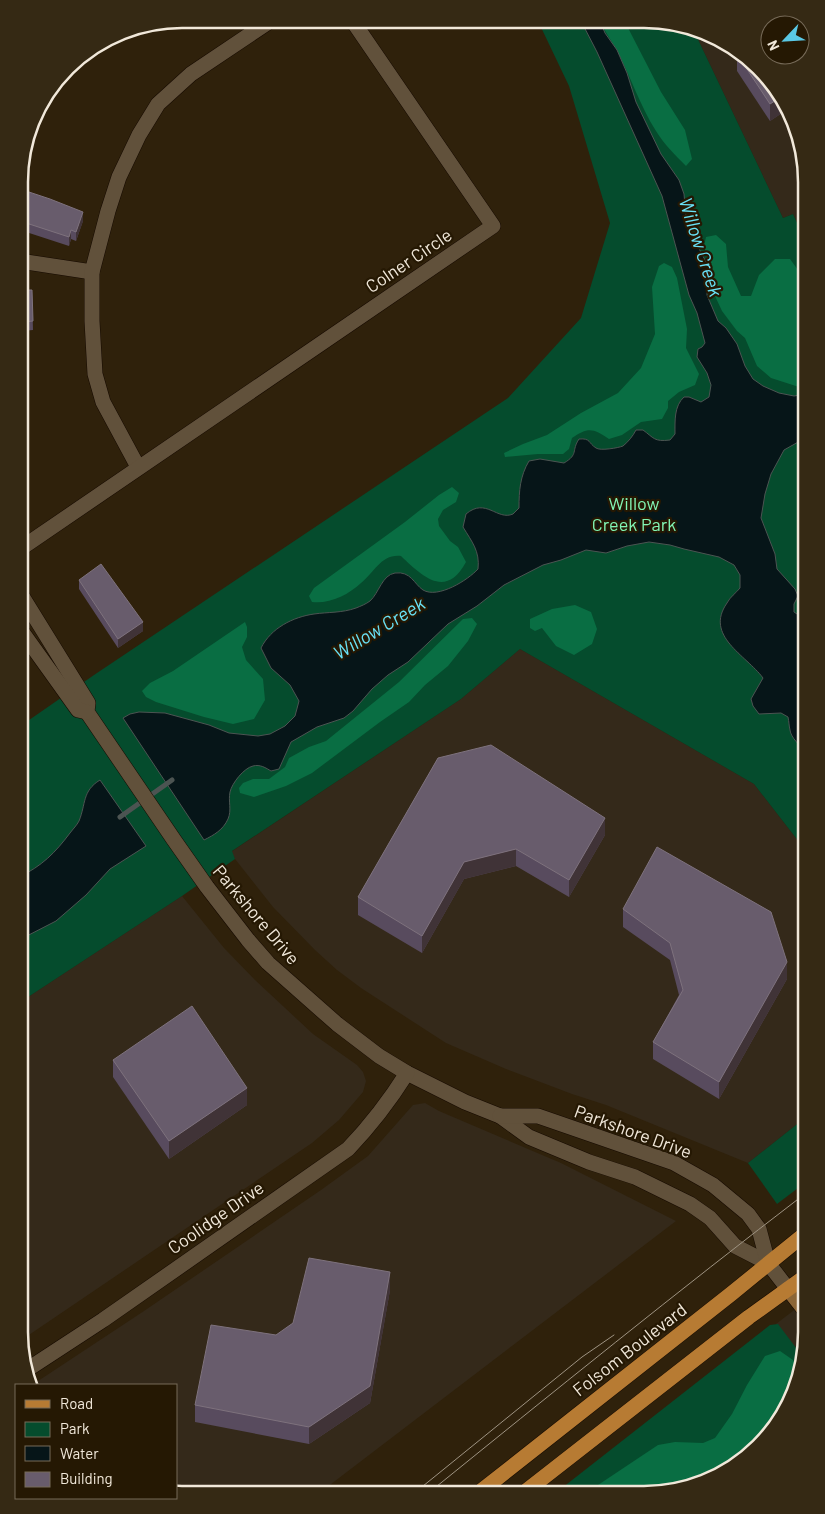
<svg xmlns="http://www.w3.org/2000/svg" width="825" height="1514" font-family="Barlow,sans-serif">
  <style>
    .commercial { fill: #34291a }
    .green { fill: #054c2d }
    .forest { fill: #096e43 }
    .water { fill: #061518; stroke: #4c5452 }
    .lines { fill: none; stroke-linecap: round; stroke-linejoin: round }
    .stream { stroke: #4c5452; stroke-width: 5 }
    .street-casing { stroke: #160a00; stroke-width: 16 }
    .secondary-casing { stroke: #160a00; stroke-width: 16 }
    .primary-casing { stroke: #160a00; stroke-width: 16 }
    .street { stroke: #61513b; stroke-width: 15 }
    .secondary { stroke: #8c6637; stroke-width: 15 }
    .primary { stroke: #b77b33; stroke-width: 15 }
    .tram { stroke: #9e9382; stroke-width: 1 }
    .wall { fill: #584b5e }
    .shaded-wall { fill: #403337 }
    .building { fill: #685c6c; stroke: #7e727d }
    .labels { text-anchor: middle; stroke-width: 4.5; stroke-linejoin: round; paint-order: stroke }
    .street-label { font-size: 18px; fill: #f1e8da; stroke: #251803 }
    .park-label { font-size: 18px; fill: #82f6b5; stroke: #251803 }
    .water-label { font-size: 19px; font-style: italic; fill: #69e2f7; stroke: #251803 }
    .rim { fill: none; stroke: #f1e8da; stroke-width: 2.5 }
  </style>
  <rect width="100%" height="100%" fill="#2f210b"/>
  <g class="commercial">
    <path d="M694 31 751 59 798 129 806 182V242L793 214 783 218Z"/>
    <path d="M520 649 754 784 806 851V1117L748 1163 606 1105 572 1094 506 1069 446 1043 361 988 337 970 315 950 273 907 235 859 231 852 461 699Z"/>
    <path d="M182 896 224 948 255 980 313 1034 357 1065 363 1072 366 1081 363 1092 339 1120 312 1143 20 1341 19 1332V1003Z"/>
    <path d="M425 1103 439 1111 561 1163 676 1221 318 1494H176V1385H32L144 1311 321 1190 368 1156 413 1105Z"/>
    <path d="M806 1301V1343L802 1359 776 1324Z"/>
  </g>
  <g class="green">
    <path d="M538 21 675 22 694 31 783 218 793 214 806 242V851L754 784 520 649 461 699 232 851 235 859 182 896 19 1003V727L94 675 508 398 581 318 610 223 569 86Z"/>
    <path d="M806 1117V1182L777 1204 748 1163Z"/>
    <path d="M778 1324 803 1357 794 1395 772 1432 742 1462 696 1487 643 1495H553L770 1325Z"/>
  </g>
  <g class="forest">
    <path d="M600 21 625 22 661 92 685 130 692 159 686 166C675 155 664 144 656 131 640 106 631 77 617 51 612 41 605 32 600 21Z"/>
    <path d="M716 235 726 244 728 267 741 296H751L759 275 775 259H790L806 281V384L799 387 771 378 757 366 745 338 737 331 722 311 715 296 713 277 704 246 706 237Z"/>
    <path d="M664 263 672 267 677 278 687 329 686 348 699 374 695 385 679 392 668 401V408L662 419 641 422 622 435 609 439C593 428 588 427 572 438L569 449 563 454H538L505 457 504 453 523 444 547 435 581 413 618 393 641 368 655 334 652 287 659 266Z"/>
    <path d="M452 487 459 493 456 502 443 510 438 519 439 526 450 541 458 547 466 562C446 599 423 577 401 556 381 554 375 572 361 583 348 595 330 604 312 602L309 596 314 588 405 522 439 495Z"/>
    <path d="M575 605 591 612 597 629 592 644 574 655 556 646 542 628 535 631 530 628V619L552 609Z"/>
    <path d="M472 618 477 624 468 641 448 666 425 685 409 702 380 722 312 773 286 786 254 797 240 793 239 788 243 783 253 779H269L285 767 289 758 309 747 326 741 399 682 463 619Z"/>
    <path d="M245 622 247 627V637L242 647 246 660 263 679 265 700 254 719 233 724 204 717 156 702 146 697 142 691 150 683 173 671Z"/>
    <path d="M780 1351 793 1360 800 1369 794 1395 772 1432 742 1462 696 1487 643 1495H583L658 1445 675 1442 703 1443 715 1438 732 1414 747 1385 765 1356Z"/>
  </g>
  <g class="water">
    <path d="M581 21H600L605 33 617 50 627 73 636 102 661 154 679 180 684 194 686 217 690 231 708 266 707 295 718 321 726 328 737 344 745 366 753 379 763 386 779 393 794 396 806 394V445L800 441 784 450 771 474 765 494 761 518 775 554 777 569 795 589 798 596 794 604V612L806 620V750C800 746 791 738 790 730 789 726 789 722 788 717L781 713 759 714 753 706 751 699 763 678C746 655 704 636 727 603 730 597 736 593 740 588V575L734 565 719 557 684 549 670 545 649 542 627 546 606 553 586 550 561 560 543 565 504 585 477 606 448 624 408 662 388 675 372 689 353 711 344 718 317 727 291 742 279 769 271 771C266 768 260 764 253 766 244 768 232 783 230 792 228 801 232 810 228 819 223 830 214 835 204 840L123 718 130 714 139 712 165 713 209 725 229 733 258 736 270 734 285 726 295 716 299 701 290 685 271 668 261 648C271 628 293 617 314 614 328 612 342 613 356 608 361 606 366 604 370 601 379 593 382 575 395 573 411 571 414 584 423 590 438 599 468 580 478 569 480 551 472 542 463 527L466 514C486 497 497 521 513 514 515 512 517 510 519 508 519 491 520 476 529 461L540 459 564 463C579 454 571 451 579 439 591 438 588 443 596 448 600 451 618 448 623 446 628 442 633 436 636 430H643C654 438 654 442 670 440L675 434C675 421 674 406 684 397H689L701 402 709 397 711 385 707 373 697 357 698 349 702 347 705 343 697 313 689 295 662 196 597 52Z"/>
    <path d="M100 780 146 846 110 869 86 895 56 921 19 940V877C42 866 55 853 70 833 73 829 77 825 79 821 86 804 82 791 100 780Z"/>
  </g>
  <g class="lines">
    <path class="stream" d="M120 817 172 780"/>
    <defs>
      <g id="street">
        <path d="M20 261 92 272"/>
        <path d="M138 467 103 402 95 374 92 321V272L108 211 119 177 139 135 158 104 191 74 273 19"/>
        <path d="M20 549 493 226 352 20"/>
        <path d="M20 593 88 703 87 712 174 840 207 887 248 940 268 963 337 1024 379 1056 407 1073 465 1102 500 1116 529 1137 589 1162 635 1177 690 1204 710 1218 735 1246 768 1263"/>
        <path d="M20 629 78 710 87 712"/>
        <path d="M500 1116H538L674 1163 713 1185 748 1214 759 1229 768 1263 788 1289"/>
        <path d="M25 1371 103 1320 348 1149C370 1126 390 1100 407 1073"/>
      </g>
      <path id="secondary" d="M788 1289 806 1312"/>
      <g id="primary">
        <path d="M476 1495 731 1294 806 1233"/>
        <path d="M521 1495 749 1317 806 1276"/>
      </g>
    </defs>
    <use href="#street" class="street-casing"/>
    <use href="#secondary" class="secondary-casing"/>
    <use href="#primary" class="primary-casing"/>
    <use href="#street" class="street"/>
    <use href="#secondary" class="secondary"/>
    <use href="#primary" class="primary"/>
    <g class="tram">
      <path d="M412 1495 582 1357 614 1335"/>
      <path d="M426 1495C552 1393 678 1291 806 1193"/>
    </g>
  </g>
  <g class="wall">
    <path d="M737 54 751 59 785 111 770 121 737 71Z"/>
    <path d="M20 189 83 221 76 241 71 239 69 246 20 230Z"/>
    <path d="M20 290H32L33 330 22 331V334H20Z"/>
    <path d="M79 580 143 631 118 648 79 589Z"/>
    <path d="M438 758 605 835 569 897 516 866 464 879 422 953 358 915V897Z"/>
    <path d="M623 909 787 979 719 1099 653 1059V1042L679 995 670 960 623 927Z"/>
    <path d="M113 1060 247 1105 169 1159 113 1077Z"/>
    <path d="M390 1290 370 1403 309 1444 195 1422V1405L276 1335Z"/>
  </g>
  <g class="shaded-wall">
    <path d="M778 99 785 111 770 121V104Z"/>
    <path d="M83 212V221L76 241V232Z"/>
    <path d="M71 230V239L69 246V237Z"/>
    <path d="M143 622V631L118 648V639Z"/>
    <path d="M23 710V719L19 721V712Z"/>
    <path d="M605 818V835L569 897V880Z"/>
    <path d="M516 849V866L464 879 422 953V936L464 862Z"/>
    <path d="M787 962V979L719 1099V1082Z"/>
    <path d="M247 1088V1105L169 1159V1141Z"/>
    <path d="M390 1272V1290L370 1403 309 1444V1427Z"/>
  </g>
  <g class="building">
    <path d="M739 53 751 59 778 99 770 104 737 54Z"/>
    <path d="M20 189 50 199 83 212 76 232 71 230 69 237 20 221Z"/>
    <path d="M20 290H32L33 321 22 322V325H20Z"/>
    <path d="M101 564 143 622 118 639 79 580Z"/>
    <path d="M19 706 23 710 19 712Z"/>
    <path d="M491 745 605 818 569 880 516 849 464 862 422 936 358 897 438 758Z"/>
    <path d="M657 847 771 912 787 962 719 1082 653 1042 683 990 670 943 623 909Z"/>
    <path d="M192 1006 247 1088 169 1141 113 1060Z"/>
    <path d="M309 1258 390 1272 370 1386 309 1427 195 1405 211 1325 276 1335 293 1323Z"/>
  </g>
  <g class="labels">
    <g class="street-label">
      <text transform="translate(409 261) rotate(-34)" y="6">Colner Circle</text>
      <text transform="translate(256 915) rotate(50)" y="6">Parkshore Drive</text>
      <text transform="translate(633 1132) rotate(20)" y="6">Parkshore Drive</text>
      <text transform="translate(216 1218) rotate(-35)" y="6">Coolidge Drive</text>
      <text transform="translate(630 1350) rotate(-38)" y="6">Folsom Boulevard</text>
    </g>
    <g class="park-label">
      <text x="634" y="510">Willow<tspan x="634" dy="21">Creek Park</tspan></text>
    </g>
    <g class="water-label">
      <text transform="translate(701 247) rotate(72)" y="7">Willow Creek</text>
      <text transform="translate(379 628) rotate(-31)" y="7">Willow Creek</text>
    </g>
  </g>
  <path d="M0 0H825V1514H0ZM182 28H644A154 154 0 0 1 798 182V1332A154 154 0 0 1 644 1486H182A154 154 0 0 1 28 1332V182A154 154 0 0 1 182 28Z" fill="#352914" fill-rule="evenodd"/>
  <path class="rim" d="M182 28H644A154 154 0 0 1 798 182V1332A154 154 0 0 1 644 1486H182A154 154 0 0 1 28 1332V182A154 154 0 0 1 182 28Z"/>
  <rect x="15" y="1384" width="162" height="115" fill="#251803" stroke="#776b59"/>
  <rect x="25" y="1400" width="25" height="8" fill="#b77b33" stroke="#776b59"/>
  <text x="60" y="1409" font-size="15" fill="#f1e8da">Road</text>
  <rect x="25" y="1422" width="25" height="15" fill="#054c2d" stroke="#776b59"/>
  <text x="60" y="1434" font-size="15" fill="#f1e8da">Park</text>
  <rect x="25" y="1446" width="25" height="15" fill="#061518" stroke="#776b59"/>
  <text x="60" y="1459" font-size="15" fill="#f1e8da">Water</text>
  <rect x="25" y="1472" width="25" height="15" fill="#685c6c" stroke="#776b59"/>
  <text x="60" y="1484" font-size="15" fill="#f1e8da">Building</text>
  <g transform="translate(785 40) rotate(245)"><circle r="24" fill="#251803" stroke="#776b59"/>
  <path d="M0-4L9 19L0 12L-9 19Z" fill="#5ac8e5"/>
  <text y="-8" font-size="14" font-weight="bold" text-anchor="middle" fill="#f1e8da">N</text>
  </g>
</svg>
